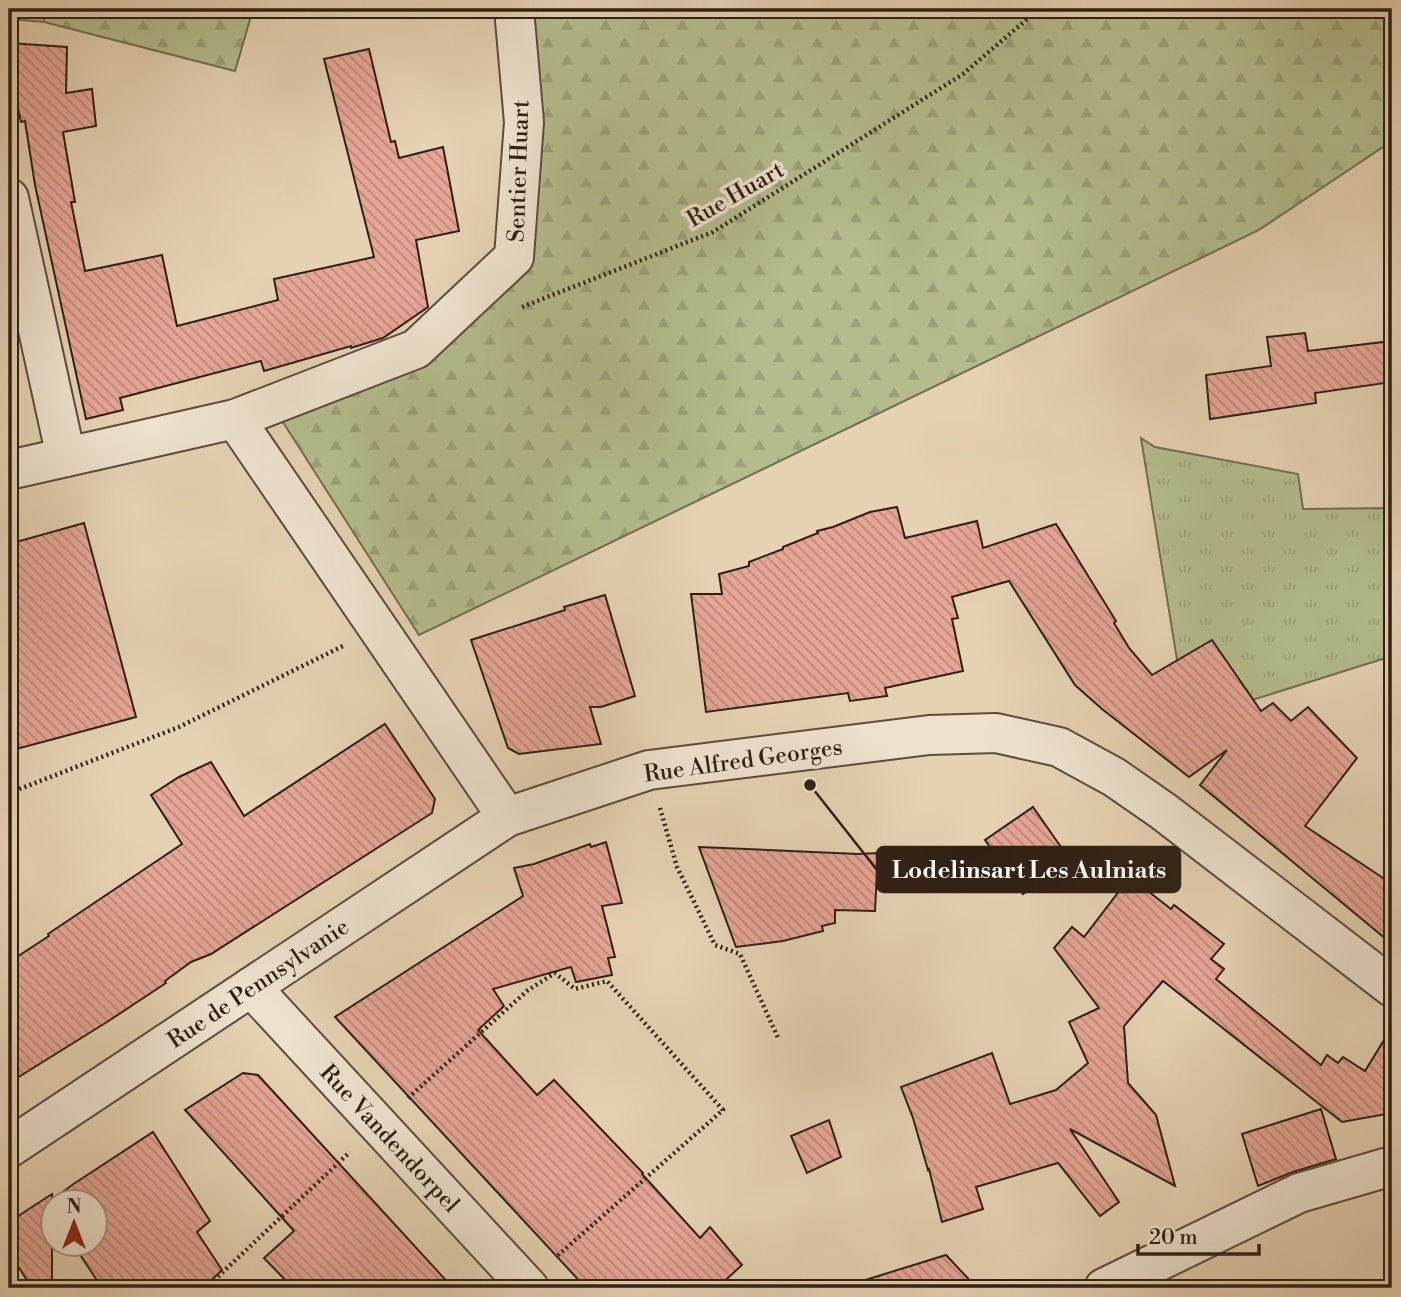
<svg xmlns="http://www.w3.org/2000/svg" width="1401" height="1297" font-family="'Libre Bodoni',serif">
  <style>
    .grass { fill: url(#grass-tufts); stroke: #726e50; stroke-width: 2 }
    .forest { fill: url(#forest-firs); stroke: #726e50; stroke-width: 2 }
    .building { fill: url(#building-back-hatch); stroke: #2f2014; stroke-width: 2 }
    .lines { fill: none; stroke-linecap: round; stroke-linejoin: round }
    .minor-casing { stroke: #5c4c3c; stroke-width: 42 }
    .path { stroke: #2f2014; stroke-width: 4.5; stroke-dasharray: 2 3.5; stroke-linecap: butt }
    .minor { stroke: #eee2ce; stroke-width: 38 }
    .labels { text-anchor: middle; stroke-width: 7; stroke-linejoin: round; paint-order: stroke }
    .street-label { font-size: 23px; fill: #2f2014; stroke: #eee2ce }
    .leader { fill: none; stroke: #2f2014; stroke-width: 2.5 }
    .callout-dot { fill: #2f2014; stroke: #eee2ce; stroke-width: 2.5 }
    .callout { fill: #2f2014; stroke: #2f2014; stroke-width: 2.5 }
    .callout-label { font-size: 24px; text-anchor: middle; font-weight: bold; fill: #fff }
  </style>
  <defs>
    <pattern id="grass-tufts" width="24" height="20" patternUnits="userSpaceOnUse" patternTransform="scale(1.75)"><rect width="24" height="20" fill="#b4bc8d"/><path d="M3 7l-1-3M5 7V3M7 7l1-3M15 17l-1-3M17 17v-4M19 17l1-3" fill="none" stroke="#9ba179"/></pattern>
    <pattern id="forest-firs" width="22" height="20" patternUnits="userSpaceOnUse" patternTransform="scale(1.75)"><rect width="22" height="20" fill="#b4bc8d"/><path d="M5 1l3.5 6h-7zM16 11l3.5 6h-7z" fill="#9ba179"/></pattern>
    <pattern id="building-back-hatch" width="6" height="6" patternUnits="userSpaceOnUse" patternTransform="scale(1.75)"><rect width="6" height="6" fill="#e6a696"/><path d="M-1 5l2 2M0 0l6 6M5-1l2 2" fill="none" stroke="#bb8779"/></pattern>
  </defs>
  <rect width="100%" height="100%" fill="#e5d2b3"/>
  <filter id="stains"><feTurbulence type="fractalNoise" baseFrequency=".00286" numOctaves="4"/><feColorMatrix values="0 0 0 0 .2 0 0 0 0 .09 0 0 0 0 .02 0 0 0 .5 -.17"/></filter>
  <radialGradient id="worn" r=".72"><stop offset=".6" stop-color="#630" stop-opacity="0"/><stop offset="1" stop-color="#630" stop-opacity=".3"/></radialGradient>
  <g class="grass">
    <path d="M9 9H45L44 22 9 19Z"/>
    <path d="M1141 438 1155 447 1298 474 1303 509 1392 508V656L1230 707 1178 666Z"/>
  </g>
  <g class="forest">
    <path d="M45 9H253L235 71 44 22Z"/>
    <path d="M527 9H1392V141L1259 230 419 635 279 416 462 331 514 257Z"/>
  </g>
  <g class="building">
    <path d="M9 43 67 47 66 93 92 89 96 126 63 132 75 202H71L85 271 162 255 177 326 278 300 274 279 374 257 324 59 369 49 391 142 395 141 399 158 443 147 459 231 416 240 428 307 383 338 351 348V346L264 371 261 361 120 398 123 410 86 419 35 185 25 121 21 122 9 67Z"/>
    <path d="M1305 333 1308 351 1392 341V382L1315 393 1316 403 1210 419 1206 375 1271 366 1267 337Z"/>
    <path d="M897 507 905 538 977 521 983 548 1056 524 1116 621 1114 623 1129 648 1152 675 1212 640 1261 711 1273 703 1291 721 1308 707 1357 758 1305 826 1392 884V944L1200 785 1227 750 1189 777 1102 709 1075 685 1009 581 952 597 958 618 952 619 963 671 885 688 887 696 850 701 848 693 706 712 691 594H722L719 574 749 566V562L783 549V547L818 533 817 531 833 527 870 512Z"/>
    <path d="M84 523 136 717 9 751V544Z"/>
    <path d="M605 595 635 696 601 707H590L601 744 519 754 508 748 471 640 565 610 564 607Z"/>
    <path d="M385 724 435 799 432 813 211 954 191 962 165 981 166 983 107 1022 9 1083V962L49 936 48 934 182 844 151 795 179 777 211 762 244 816Z"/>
    <path d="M1033 807 1070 860 1023 894 985 840Z"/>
    <path d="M606 842 622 903 602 906 615 957 608 958 612 975 576 982 571 967 493 989 504 1006 478 1030 537 1095 554 1080 643 1173 642 1174 700 1238 710 1227 742 1265 717 1288H586L335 1017 523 896 514 868 534 864 590 844 591 847Z"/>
    <path d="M699 847 858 854 878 853 875 911 835 910V923L822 926 823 931 783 941 736 947Z"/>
    <path d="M1130 877 1171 909 1174 905 1224 944 1211 959 1224 969 1216 979 1321 1065 1327 1055 1338 1063 1343 1057 1365 1071 1392 1027V1113L1342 1122 1163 981 1124 1026 1128 1083 1156 1115 1175 1186 1070 1129 1119 1202 1100 1216 1058 1163 976 1187 983 1209 942 1222 929 1169 928 1170 913 1118 901 1087 992 1053 1010 1104 1056 1090 1088 1063 1069 1022 1099 1008 1054 948 1072 927 1084 937Z"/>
    <path d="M243 1073 258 1075 453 1288H293L264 1258 294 1231 185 1110Z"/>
    <path d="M1321 1109 1336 1159 1293 1172 1258 1186 1242 1134Z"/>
    <path d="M829 1120 841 1157 807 1173 791 1136Z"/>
    <path d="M153 1132 210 1221 197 1232 222 1270 203 1288H102L73 1244H94V1202H52V1288H32L9 1252V1222L52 1194V1200L72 1185Z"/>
    <path d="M946 1255 977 1288H863L862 1281Z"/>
  </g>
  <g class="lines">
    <defs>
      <g id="minor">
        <path d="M9 198 66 457"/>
        <path d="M235 419 416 349 514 257 524 122 514 9"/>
        <path d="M9 470 235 419 507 817"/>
        <path d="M251 987 529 1288"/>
        <path d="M9 1148 507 817 649 770 929 735 996 733 1059 747 1114 777 1163 811 1392 987"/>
        <path d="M1104 1288 1299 1193 1392 1166"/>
      </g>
    </defs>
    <use href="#minor" class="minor-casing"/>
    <g class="path">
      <path d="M522 307 713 232 963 74 1039 9"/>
      <path d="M9 793 179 727 343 646"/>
      <path d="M660 808 677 867 715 945 740 954 779 1040"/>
      <path d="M408 1098 528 990 555 973 575 989 607 981 723 1110 556 1257"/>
      <path d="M9 1272 21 1288"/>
      <path d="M206 1288 350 1152"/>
    </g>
    <use href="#minor" class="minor"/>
  </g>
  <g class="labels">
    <g class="street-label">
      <text transform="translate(518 171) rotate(-88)" y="8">Sentier Huart</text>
      <text transform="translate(735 194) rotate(-30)" y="8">Rue Huart</text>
      <text transform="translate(743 760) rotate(-8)" y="8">Rue Alfred Georges</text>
      <text transform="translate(258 983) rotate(-34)" y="8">Rue de Pennsylvanie</text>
      <text transform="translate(390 1138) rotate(47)" y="8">Rue Vandendorpel</text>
    </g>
  </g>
  <path class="leader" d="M810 785L877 870"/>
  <circle class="callout-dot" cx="810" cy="785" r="7"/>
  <rect class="callout" x="877" y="847" width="303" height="45" rx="7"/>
  <g class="callout-label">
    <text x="1029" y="878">Lodelinsart Les Aulniats</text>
  </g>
  <rect width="1401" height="1297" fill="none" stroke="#e5d2b3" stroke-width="35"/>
  <rect x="10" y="10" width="1380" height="1276" fill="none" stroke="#2f2014" stroke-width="3.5"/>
  <rect x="18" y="18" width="1366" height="1262" fill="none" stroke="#2f2014" stroke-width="2"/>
  <g transform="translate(74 1223)"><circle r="33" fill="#eee2ce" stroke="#a29484" stroke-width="2"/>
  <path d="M0-5L12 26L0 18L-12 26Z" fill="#8f2418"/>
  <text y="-10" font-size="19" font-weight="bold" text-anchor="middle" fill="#2f2014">N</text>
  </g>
  <path d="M1138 1244v10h121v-10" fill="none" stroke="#2f2014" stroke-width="3.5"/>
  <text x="1149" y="1244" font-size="21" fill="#2f2014" stroke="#eee2ce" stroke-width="5" paint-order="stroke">20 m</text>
  <rect width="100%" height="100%" filter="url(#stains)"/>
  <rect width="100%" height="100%" fill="url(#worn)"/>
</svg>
